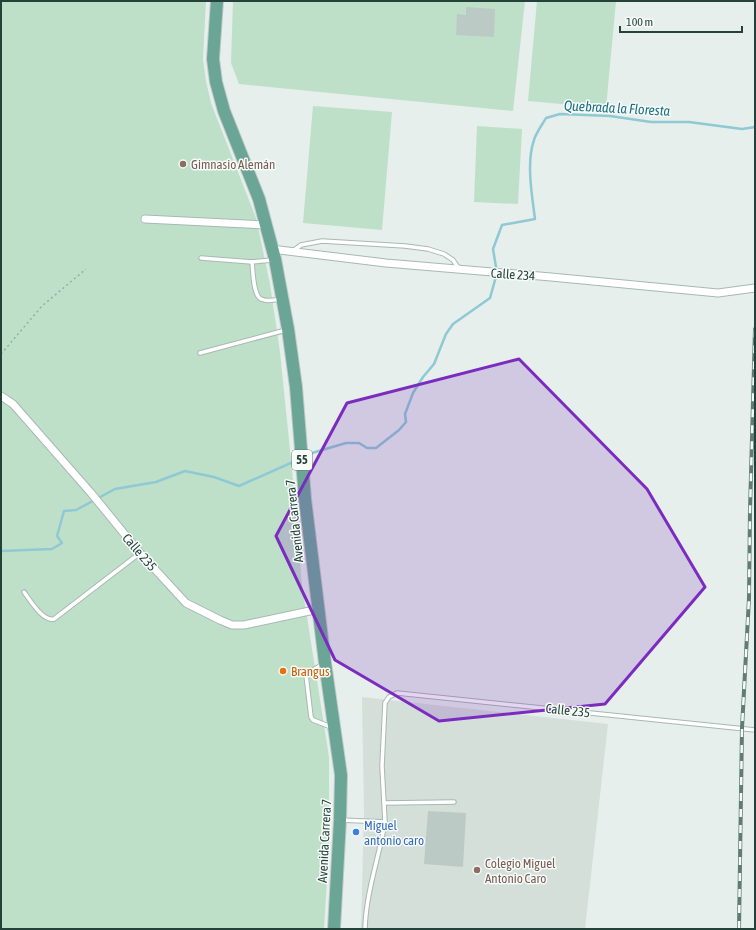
<svg xmlns="http://www.w3.org/2000/svg" width="756" height="930" font-family="'Asap Condensed',sans-serif">
  <style>
    .built { fill: #d4dfda }
    .green { fill: #bfe0c8 }
    .lines { fill: none; stroke-linecap: round; stroke-linejoin: round }
    .stream { stroke: #8ec9d4; stroke-width: 2.5 }
    .building { fill: #bbcac4 }
    .service-casing { stroke: #a8b8b2; stroke-width: 5.5 }
    .minor-casing { stroke: #a8b8b2; stroke-width: 9 }
    .primary-casing { stroke: #c2cac8; stroke-width: 14 }
    .path { stroke: #86b3a5; stroke-width: 1.5; stroke-dasharray: 2 3; stroke-linecap: butt }
    .service { stroke: #fff; stroke-width: 3.5 }
    .minor { stroke: #fff; stroke-width: 7 }
    .primary { stroke: #6aa596; stroke-width: 12 }
    .rail-casing { stroke: #5f7d75; stroke-width: 4 }
    .rail { stroke: #f7fbf9; stroke-width: 2.5; stroke-dasharray: 8; stroke-linecap: butt }
    .marked { fill: #7b2cbf; fill-opacity: 0.2; stroke: #7b2cbf; stroke-width: 3; stroke-linejoin: round }
    .education-dot { fill: #8d6e63; stroke: #f7fbf9; stroke-width: 1.5 }
    .food-dot { fill: #e8710a; stroke: #f7fbf9; stroke-width: 1.5 }
    .shop-dot { fill: #3f7fe0; stroke: #f7fbf9; stroke-width: 1.5 }
    .labels { text-anchor: middle; stroke-width: 3; stroke-linejoin: round; paint-order: stroke }
    .shield { fill: #f7fbf9; stroke: #637a73; stroke-width: 1 }
    .shield-label { font-size: 12px; font-weight: bold; fill: #24423a }
    .education-label { font-size: 13px; fill: #785e54; stroke: #f7fbf9; text-anchor: start }
    .street-label { font-size: 13px; fill: #24423a; stroke: #f7fbf9 }
    .food-label { font-size: 13px; fill: #c56008; stroke: #f7fbf9; text-anchor: start }
    .shop-label { font-size: 13px; fill: #366cbe; stroke: #f7fbf9; text-anchor: start }
    .water-label { font-size: 14px; font-style: italic; fill: #1c6f80; stroke: #f7fbf9 }
  </style>
  <rect width="100%" height="100%" fill="#e6efeb"/>
  <path class="built" d="M362 697 608 724 585 929H361L364 811Z"/>
  <g class="green">
    <path d="M1 1H206L203 59 206 81 211 103 256 218 270 284 280 352 292 470 302 585 329 757V847L324 929H1Z"/>
    <path d="M233 1H525L513 111 239 84 231 63Z"/>
    <path d="M537 1H616L606 108 528 101Z"/>
    <path d="M313 106 392 112 382 230 303 223Z"/>
    <path d="M477 126 522 129 518 204 474 202Z"/>
  </g>
  <g class="lines">
    <g class="stream">
      <path d="M312 453 346 443H359L367 448H376L399 430 406 422 405 414 413 393 423 377 434 364 446 334 453 324 490 298 497 273 493 249 502 225 535 219C532 195 526 163 534 140 536 133 542 125 546 118L560 114 610 116 651 122H689L742 129 755 127"/>
      <path d="M1 551 52 549 62 543 57 536 64 511 76 510 115 489 156 482 185 471 214 477 239 486 293 462"/>
    </g>
  </g>
  <g class="building">
    <path d="M466 7 495 9 494 37 456 35 457 14 466 15Z"/>
    <path d="M428 811 466 813 463 867 424 864Z"/>
  </g>
  <g class="lines">
    <defs>
      <g id="service">
        <path d="M293 251 301 245 322 241 405 246 428 249 444 254 453 260 459 269"/>
        <path d="M201 258 252 262"/>
        <path d="M272 260 252 262C253 271 253 295 261 299 267 302 275 300 281 299"/>
        <path d="M200 353 286 330"/>
        <path d="M24 592C30 600 43 622 54 619L140 553"/>
        <path d="M323 664 308 673 306 675 311 717 313 720 331 727"/>
        <path d="M385 803 454 802"/>
        <path d="M341 820 385 822 382 766 385 703 389 697 397 693 755 730"/>
        <path d="M365 929C366 892 379 858 385 822"/>
      </g>
      <g id="minor">
        <path d="M145 219 266 225"/>
        <path d="M271 249 386 263 551 277 718 293 755 288"/>
        <path d="M1 396 13 404 91 493 140 553 186 603 220 620 232 625H244L319 609"/>
      </g>
      <path id="primary" d="M217 1 213 59 216 82 224 111 259 199 275 259 288 329 296 387 305 499 325 663 341 775 340 820 334 929"/>
    </defs>
    <use href="#service" class="service-casing"/>
    <use href="#minor" class="minor-casing"/>
    <use href="#primary" class="primary-casing"/>
    <path class="path" d="M1 354 42 306 86 269"/>
    <use href="#service" class="service"/>
    <use href="#minor" class="minor"/>
    <use href="#primary" class="primary"/>
    <defs>
      <path id="rail" d="M739 929 742 728 749 598 750 511 755 329"/>
    </defs>
    <use href="#rail" class="rail-casing"/>
    <use href="#rail" class="rail"/>
  </g>
  <path class="marked" d="M519 359 647 489 705 587 605 704 439 721 335 660 276 536 347 403Z"/>
  <g class="education-dot">
    <circle cx="183" cy="164" r="4"/>
    <circle cx="477" cy="870" r="4"/>
  </g>
  <circle class="food-dot" cx="283" cy="671" r="4"/>
  <circle class="shop-dot" cx="356" cy="832" r="4"/>
  <g class="labels">
    <rect class="shield" x="292" y="450" width="20" height="20" rx="3"/>
    <g class="shield-label">
      <text x="302" y="464">55</text>
    </g>
    <g class="education-label">
      <text x="191" y="169">Gimnasio Alemán</text>
      <text x="485" y="868">Colegio Miguel<tspan x="485" dy="15">Antonio Caro</tspan></text>
    </g>
    <g class="street-label">
      <text transform="translate(513 274) rotate(4)" y="5">Calle 234</text>
      <text transform="translate(294 521) rotate(-96)" y="5">Avenida Carrera 7</text>
      <text transform="translate(140 552) rotate(49)" y="5">Calle 235</text>
      <text transform="translate(568 710) rotate(6)" y="5">Calle 235</text>
      <text transform="translate(324 841) rotate(-87)" y="5">Avenida Carrera 7</text>
    </g>
    <g class="food-label">
      <text x="291" y="676">Brangus</text>
    </g>
    <g class="shop-label">
      <text x="364" y="830">Miguel<tspan x="364" dy="15">antonio caro</tspan></text>
    </g>
    <g class="water-label">
      <text transform="translate(617 108) rotate(3)" y="5">Quebrada la Floresta</text>
    </g>
  </g>
  <rect width="756" height="930" fill="none" stroke="#24423a" stroke-width="4"/>
  <path d="M620 26v6h122v-6" fill="none" stroke="#24423a" stroke-width="2"/>
  <text x="626" y="26" font-size="12" fill="#24423a" stroke="#f7fbf9" stroke-width="3" paint-order="stroke">100 m</text>
</svg>
